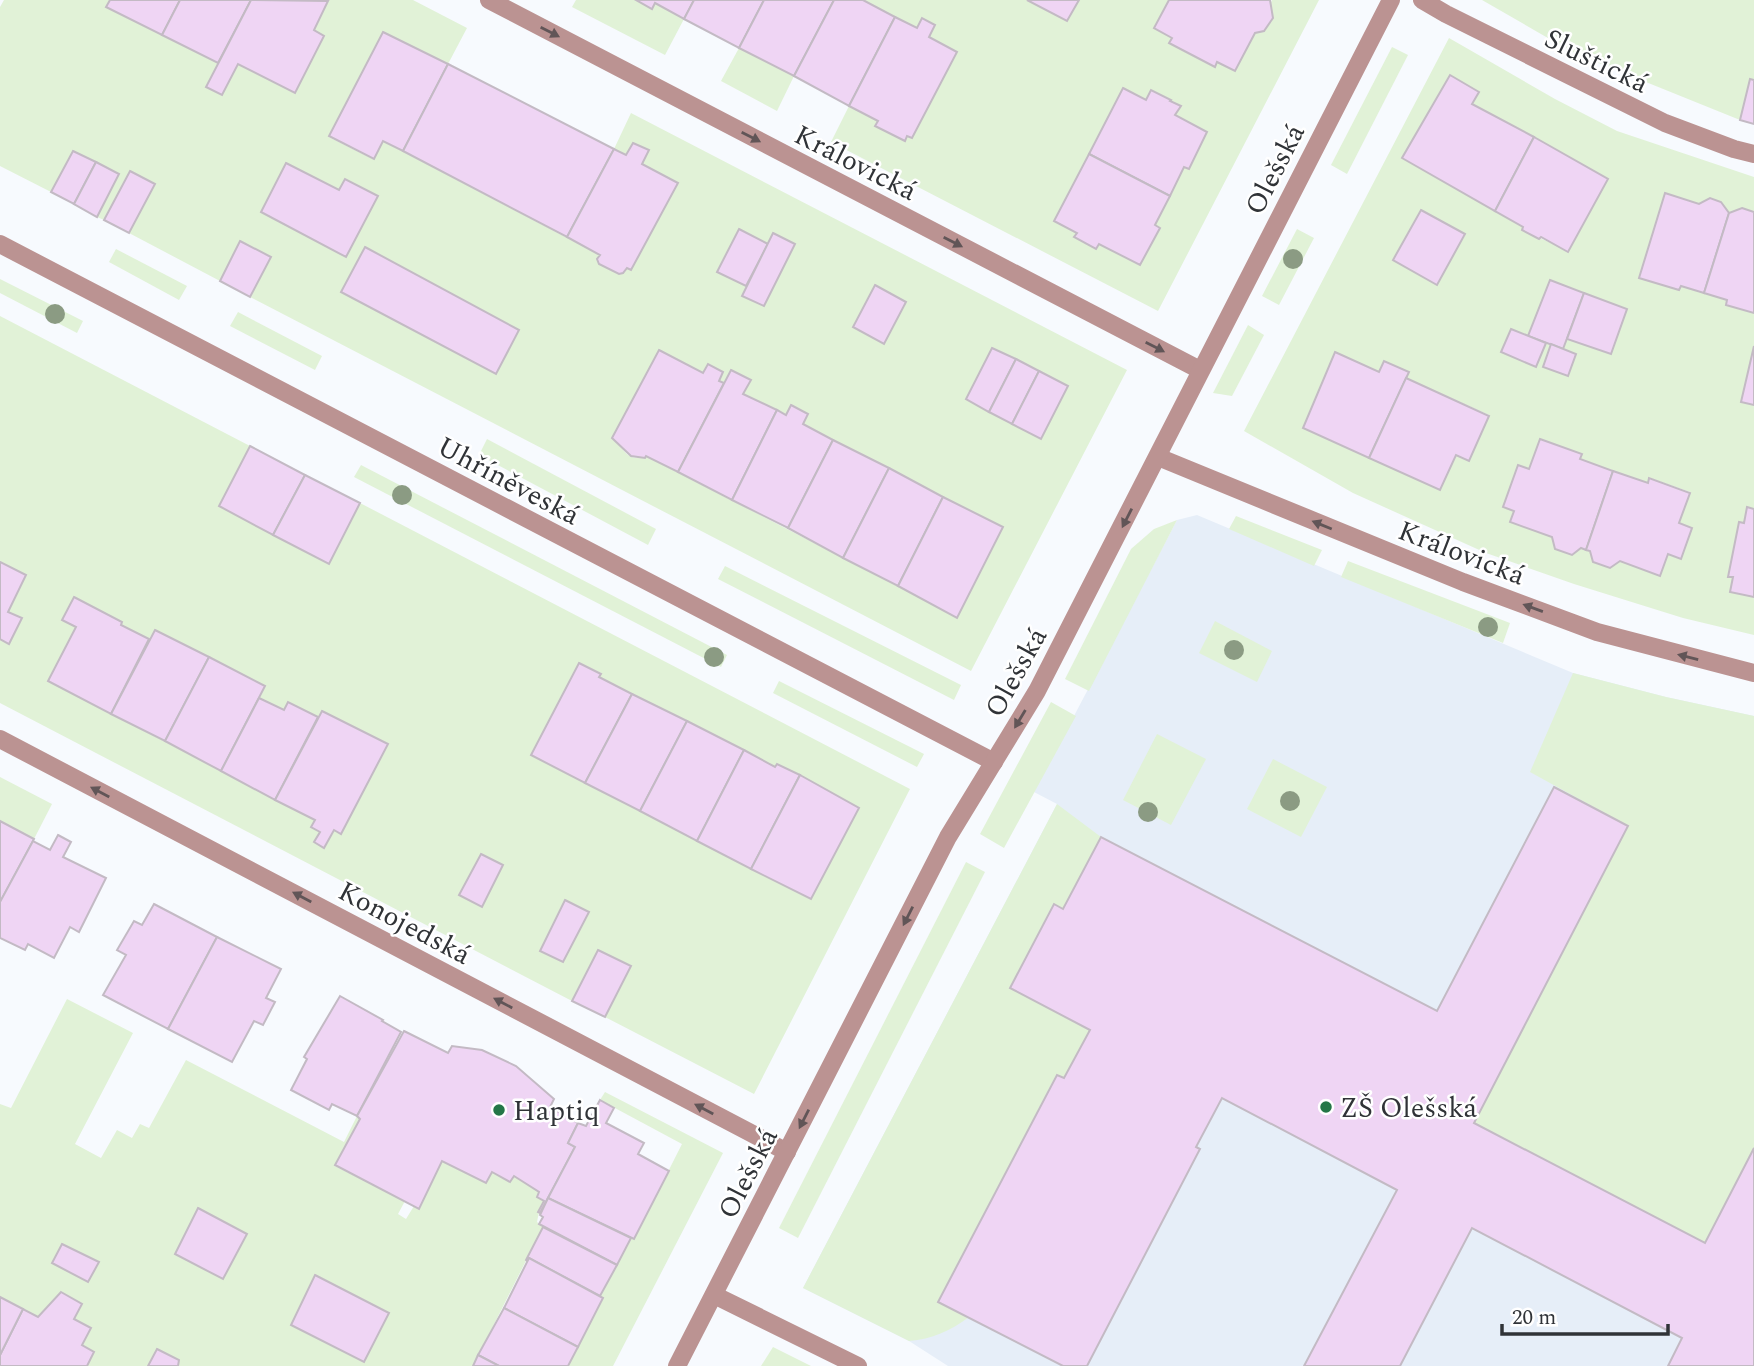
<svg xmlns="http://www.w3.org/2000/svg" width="1754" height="1366" font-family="Spectral,serif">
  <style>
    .built { fill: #e6eef8 }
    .green { fill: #e1f2d7; fill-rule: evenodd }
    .building { fill: #efd5f4; stroke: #c3bac4; stroke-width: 2 }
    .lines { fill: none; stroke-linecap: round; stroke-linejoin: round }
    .minor { stroke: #bb9392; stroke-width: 18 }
    .tree { fill: #8b9b83 }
    .oneway { fill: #615557 }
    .poi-dot { fill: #247647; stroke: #fff; stroke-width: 2.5 }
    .labels { text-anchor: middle; stroke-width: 5; stroke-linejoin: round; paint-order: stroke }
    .street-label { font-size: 28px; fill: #303337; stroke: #fff }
    .poi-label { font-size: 28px; fill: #303337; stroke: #fff; text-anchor: start }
  </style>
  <rect width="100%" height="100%" fill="#f7fafe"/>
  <path class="built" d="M1197 515 1573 673 1666 697 1754 716V1366H948L909 1341 803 1288 1057 804 1034 792 1177 520Z"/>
  <g class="green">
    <path d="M4 0H110L107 7 218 63 206 87 222 95 238 64 295 93 324 36 314 30 328 2 326 0H413L467 28 448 64 383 32 329 137 373 159 383 141 600 255 597 259 619 274 623 273 627 268 631 270 678 183 642 164 649 150 634 143 626 155 614 149 631 113 1127 370 971 671 250 297 270 257 241 241 220 281 129 233 154 184 130 171 104 220 97 217 118 174 73 151 51 192 0 166V7ZM286 163 339 190 346 257 261 212ZM739 229 768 244 773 233 795 244 764 306 742 296 746 286 717 271ZM364 248 519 330 496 374 342 292ZM875 286 906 302 884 344ZM992 348 1068 386 1042 438 966 399ZM659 350 724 383 732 370 750 379 743 394 786 415 792 405 807 414 803 424 1002 527 957 617 646 456C625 463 625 447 612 438Z"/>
    <path d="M576 0H636L652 9 655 3 684 19 665 55 572 7Z"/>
    <path d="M863 0H1027L1067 21 1079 0H1169L1154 28 1172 38 1170 44 1214 67 1217 62 1235 70 1255 33C1269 30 1277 19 1270 5L1272 0H1319L1158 311 831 142 849 106 878 121 876 126 905 141 956 52 929 37 935 25 922 18 917 28ZM1123 88 1146 100 1151 90 1170 99V101L1180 106 1175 115 1207 132 1189 169 1184 167 1155 225 1159 229 1140 265 1099 244 1096 249 1074 237 1077 233 1055 220Z"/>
    <path d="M1482 0H1754V80H1750L1740 120 1574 53Z"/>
    <path d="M1449 38 1555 99 1617 131 1754 177V212L1742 208 1731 214 1727 212 1721 202 1710 198 1699 204 1665 194 1639 278 1679 290 1681 286 1727 300 1754 313V346L1741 402 1754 405V509L1747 508 1744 523 1739 522 1728 576 1733 577 1730 592 1754 597V635L1683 618 1574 584 1486 553 1353 493 1244 431ZM1450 76 1478 92 1472 104 1608 179 1569 251 1522 230 1523 227 1402 158ZM1421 210 1465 235 1437 285 1394 260ZM1550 280 1627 309 1610 354 1567 339 1563 349 1576 354 1568 376 1543 367 1551 344 1546 343 1536 366 1501 352 1511 329 1528 336ZM1335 352 1379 372 1384 361 1409 372 1406 378 1489 415 1469 460 1456 455 1440 490 1303 428ZM1540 440 1582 454 1580 459 1648 483 1650 478 1690 492 1679 523 1692 528 1681 559 1668 554 1660 576 1620 561 1610 568 1593 562 1590 551 1581 548 1572 555 1555 549 1552 537 1511 522 1514 511 1503 507 1529 469Z"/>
    <path d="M1392 47 1408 55 1347 174 1331 165Z"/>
    <path d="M739 48 794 76 777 111 721 81Z"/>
    <path d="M1297 229 1314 238 1279 305 1262 296Z"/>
    <path d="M116 249 187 286 179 300 109 262Z"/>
    <path d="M0 279 83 321 77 333 0 293Z"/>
    <path d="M238 312 322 356 315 370 230 326Z"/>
    <path d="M0 316 250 446 219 506 329 564 360 503 910 789 754 1094 605 1017 630 965 598 950 572 1001 0 703V639L8 644 21 618 8 612 26 576 0 562ZM74 597 122 622 121 625 149 639 155 630 264 686 259 698 284 710 288 703 318 717 322 711 387 743 341 834 334 830 324 848 314 842 320 832 311 827 315 820 49 681 76 627 62 620ZM579 663 601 673 599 677 775 767 777 764 859 808 811 899 531 755ZM481 854 503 865 482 907 460 895ZM565 900 588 912 563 962 540 950Z"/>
    <path d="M1248 325 1264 335 1232 396 1213 393Z"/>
    <path d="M487 439 656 529 648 545 479 455Z"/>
    <path d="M361 465 727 655 721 667 354 477Z"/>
    <path d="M1236 516 1322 550 1314 566 1229 529Z"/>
    <path d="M1177 520 1089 691 1065 679 1131 549 1154 529Z"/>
    <path d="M1348 561 1510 623 1503 643 1341 577Z"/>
    <path d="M725 566 961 685 954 700 718 579Z"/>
    <path d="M1215 621 1272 651 1257 682 1199 653Z"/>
    <path d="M1573 673 1666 697 1754 716V1148L1705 1243 1474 1123 1628 826 1530 772Z"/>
    <path d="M779 681 924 754 917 767 773 693Z"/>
    <path d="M1051 702 1076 716 1004 848 980 834Z"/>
    <path d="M1157 734 1206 759 1171 825 1123 800Z"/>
    <path d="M1273 759 1327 787 1301 837 1247 809Z"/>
    <path d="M0 777 52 804 34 839 0 821Z"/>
    <path d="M1057 804 1101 837 1063 909 1053 904 1011 988 1090 1030 1064 1078 1056 1075 939 1301 969 1317C950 1331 932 1339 909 1341L803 1288Z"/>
    <path d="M966 862 985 872 798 1238 779 1228Z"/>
    <path d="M67 999 133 1033 75 1144 101 1158 117 1130 132 1138 140 1124 149 1128 186 1060 344 1142 357 1116 360 1119 335 1166 405 1201 398 1214 406 1219 414 1206 420 1208 442 1161 492 1172 510 1181 514 1176 539 1192 537 1197 544 1201 539 1212 537 1222 543 1227 473 1366H178V1360L157 1349 148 1366H87L94 1352 82 1345 91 1328 38 1317 0 1297V1104L11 1108ZM198 1209 246 1234 223 1279 175 1254ZM53 1263H98L88 1282ZM316 1275 389 1313 364 1361Z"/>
    <path d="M605 1092 723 1153 613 1366H568L603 1299 600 1296 631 1238 634 1239 682 1144 600 1100Z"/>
    <path d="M773 1347 811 1366H761Z"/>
  </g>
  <g class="building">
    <path d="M110 0H180L162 35 106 7Z"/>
    <path d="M180 0H251L218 63 162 35Z"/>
    <path d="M251 0 328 1 314 30 324 36 295 93 238 64 222 95 206 87Z"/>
    <path d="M636 0H694L684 19 655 3 652 9Z"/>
    <path d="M694 0H764L739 48 684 19Z"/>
    <path d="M764 0H834L794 76 739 48Z"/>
    <path d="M834 0H863L895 17 849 106 794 76Z"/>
    <path d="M1027 0H1079L1067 21Z"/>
    <path d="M1169 0H1270L1273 18 1264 31 1255 33 1235 71 1217 62 1215 67 1169 43 1172 38 1154 28Z"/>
    <path d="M895 17 917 28 922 18 935 25 929 37 957 52 912 138 907 136 905 141 875 126 878 121 849 106Z"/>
    <path d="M383 32 448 64 403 151 383 141 374 159 329 136Z"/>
    <path d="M448 64 614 149 567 237 403 151Z"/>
    <path d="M1450 75 1479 92 1472 104 1534 137 1495 211 1402 158Z"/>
    <path d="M1750 79 1754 80V124L1740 120Z"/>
    <path d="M1123 88 1146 100 1151 90 1171 100 1170 101 1181 106 1175 115 1207 132 1189 169 1184 167 1170 196 1089 154Z"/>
    <path d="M1534 137 1608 179 1568 252 1541 237 1539 239 1522 230 1523 227 1495 211Z"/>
    <path d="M633 143 649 150 642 164 678 183 631 270 627 268 623 273 619 274 599 264 597 259 600 255 567 237 614 149 626 155Z"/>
    <path d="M73 151 96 162 74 204 51 192Z"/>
    <path d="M1089 154 1170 196 1155 225 1160 228 1140 265 1099 244 1096 249 1074 237 1077 233 1054 221Z"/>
    <path d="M96 162 119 174 97 217 74 204Z"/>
    <path d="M286 163 339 190 345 179 378 196 346 257 261 212Z"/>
    <path d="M130 171 155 184 129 233 104 220Z"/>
    <path d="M1665 193 1699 204 1710 198 1721 202 1729 213 1704 293 1681 286 1679 290 1639 278Z"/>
    <path d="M1742 208 1754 212V313L1726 305 1727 300 1704 293 1729 213Z"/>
    <path d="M1421 210 1465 234 1437 285 1393 260Z"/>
    <path d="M739 229 768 244 746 286 717 272Z"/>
    <path d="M773 233 795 244 764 306 742 296Z"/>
    <path d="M240 241 271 257 250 297 220 281Z"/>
    <path d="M365 247 519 330 496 374 341 292Z"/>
    <path d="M1550 280 1584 293 1563 349 1528 336Z"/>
    <path d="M875 285 906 302 884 344 853 327Z"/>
    <path d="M1584 293 1627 309 1611 354 1567 339Z"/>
    <path d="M1511 329 1546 343 1536 367 1501 352Z"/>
    <path d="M1551 344 1576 354 1568 376 1543 367Z"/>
    <path d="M1754 346V405L1741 402Z"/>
    <path d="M992 348 1016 359 989 412 966 399Z"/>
    <path d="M659 350 703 373 708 364 723 372 719 381 724 383 678 472 646 456 645 458 631 456 612 438Z"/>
    <path d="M1335 352 1379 372 1384 361 1409 372 1369 458 1303 428Z"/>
    <path d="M1016 359 1039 371 1012 424 989 412Z"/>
    <path d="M731 370 751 380 743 394 777 410 732 500 678 472Z"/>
    <path d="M1039 371 1068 386 1041 439 1012 424Z"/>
    <path d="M1406 378 1489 416 1469 461 1456 455 1440 490 1369 458Z"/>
    <path d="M791 405 808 414 803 424 833 440 788 528 732 500 777 410 786 415Z"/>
    <path d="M1540 439 1582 454 1580 459 1613 471 1586 550 1581 548 1572 555 1555 549 1552 537 1510 522 1514 511 1503 507 1518 465 1529 469Z"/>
    <path d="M833 440 889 468 843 558 788 528Z"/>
    <path d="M250 446 305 475 273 535 219 506Z"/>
    <path d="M889 468 943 497 898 586 843 558Z"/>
    <path d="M1613 471 1648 483 1649 478 1690 493 1679 523 1692 528 1681 559 1668 554 1660 576 1620 561 1610 568 1593 562 1590 551 1586 550Z"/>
    <path d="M305 475 360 503 329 564 273 535Z"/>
    <path d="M943 497 1003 527 957 618 898 586Z"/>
    <path d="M1747 507 1754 509V597L1730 592 1733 577H1728L1739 522 1744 523Z"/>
    <path d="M0 562 26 575 8 612 22 618 9 644 0 639Z"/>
    <path d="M74 597 122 622 121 625 149 639 111 714 48 681 76 627 62 620Z"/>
    <path d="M155 630 209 657 165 741 111 714Z"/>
    <path d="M209 657 265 686 221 771 165 741Z"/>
    <path d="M579 663 601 674 599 677 632 694 585 783 531 755Z"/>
    <path d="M632 694 687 721 640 811 585 783Z"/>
    <path d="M259 698 284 710 288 702 318 717 275 800 221 771Z"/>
    <path d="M322 711 388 744 341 834 334 830 324 848 314 842 320 832 311 827 315 820 275 800Z"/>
    <path d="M687 721 744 750 697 841 640 811Z"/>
    <path d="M744 750 775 767 777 764 800 775 751 869 697 841Z"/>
    <path d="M800 775 859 808 811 899 751 869Z"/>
    <path d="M1554 787 1628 826 1474 1123 1705 1243 1754 1148V1366H1668L1682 1338 1472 1228 1400 1366H1304L1397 1190 1222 1098 1196 1147 1200 1149 1087 1366H1063L938 1302 1057 1075 1064 1078 1090 1030 1010 988 1054 904 1063 909 1101 837 1437 1011Z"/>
    <path d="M0 821 34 839 0 902Z"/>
    <path d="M58 835 71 842 63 857 106 878 79 932 70 927 54 958 28 944 25 950 0 938V902L33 841 50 850Z"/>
    <path d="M481 854 503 865 482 907 459 895Z"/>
    <path d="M565 900 589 912 563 962 540 951Z"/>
    <path d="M154 904 217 937 168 1029 103 995 126 955 117 950 134 921 142 925Z"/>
    <path d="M217 937 281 969 266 998 275 1002 263 1025 254 1021 232 1062 168 1029Z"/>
    <path d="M598 950 631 966 605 1017 572 1001Z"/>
    <path d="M340 996 383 1020 382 1021 401 1032 357 1116 332 1104 329 1110 291 1090 307 1059 304 1057Z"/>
    <path d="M404 1031 448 1053 452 1046 482 1050 516 1066 554 1099 550 1107 578 1123 568 1143 575 1147 540 1213 538 1212 544 1201 537 1197 539 1192 514 1176 510 1182 492 1172 486 1183 442 1161 419 1209 335 1165 360 1119 357 1116Z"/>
    <path d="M600 1100 614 1108 606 1123 644 1143 638 1154 669 1171 634 1239 548 1198 575 1147 568 1143 578 1123 586 1126Z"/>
    <path d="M548 1198 631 1238 617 1265 539 1224 543 1217 540 1215Z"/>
    <path d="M198 1208 247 1234 223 1279 175 1254Z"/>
    <path d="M543 1227 617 1265 600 1296 529 1258 527 1261 526 1260Z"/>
    <path d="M62 1244 99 1262 88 1282 52 1263Z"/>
    <path d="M529 1258 603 1298 578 1347 504 1308Z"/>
    <path d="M315 1275 389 1313 364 1362 291 1325Z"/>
    <path d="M61 1292 82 1304 74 1319 91 1328 82 1345 94 1352 87 1366H0V1355L23 1309 38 1317Z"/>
    <path d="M0 1297 23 1309 0 1355Z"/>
    <path d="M504 1308 578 1347 568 1366H499L478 1355Z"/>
    <path d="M157 1349 179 1360 178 1366H148Z"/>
    <path d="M478 1355 499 1366H473Z"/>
  </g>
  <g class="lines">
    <g class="minor">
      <path d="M489 0 1200 370"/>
      <path d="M1422 0 1446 14 1665 123 1734 149 1754 154"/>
      <path d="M0 244 994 762"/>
      <path d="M1158 457 1463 582 1597 632 1754 673"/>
      <path d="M0 739 787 1152"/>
      <path d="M714 1295 858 1366"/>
      <path d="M677 1366 948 837 1037 691 1391 0"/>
    </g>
  </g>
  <g class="tree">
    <circle cx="1293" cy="259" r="10"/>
    <circle cx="55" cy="314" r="10"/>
    <circle cx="402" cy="495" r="10"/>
    <circle cx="1488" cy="627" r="10"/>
    <circle cx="1234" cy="650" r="10"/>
    <circle cx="714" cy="657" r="10"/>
    <circle cx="1290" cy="801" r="10"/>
    <circle cx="1148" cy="812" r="10"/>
  </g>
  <defs><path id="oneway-solid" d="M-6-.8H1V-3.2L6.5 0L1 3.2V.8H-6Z" transform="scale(1.75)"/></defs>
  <g class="oneway">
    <use href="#oneway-solid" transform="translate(550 32) rotate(27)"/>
    <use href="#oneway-solid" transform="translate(751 137) rotate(27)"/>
    <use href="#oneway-solid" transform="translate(953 242) rotate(27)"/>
    <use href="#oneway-solid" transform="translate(1155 347) rotate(27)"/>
    <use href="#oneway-solid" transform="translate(1127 518) rotate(117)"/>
    <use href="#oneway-solid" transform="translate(1322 525) rotate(-158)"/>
    <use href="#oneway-solid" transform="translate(1533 608) rotate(-160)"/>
    <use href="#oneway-solid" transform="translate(1688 657) rotate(-166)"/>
    <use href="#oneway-solid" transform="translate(1020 719) rotate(121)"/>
    <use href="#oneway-solid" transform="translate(100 792) rotate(-152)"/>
    <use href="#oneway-solid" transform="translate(302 897) rotate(-152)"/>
    <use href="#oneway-solid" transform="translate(908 916) rotate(117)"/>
    <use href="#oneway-solid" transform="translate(503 1003) rotate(-152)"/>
    <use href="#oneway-solid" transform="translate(704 1109) rotate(-152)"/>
    <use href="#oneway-solid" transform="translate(804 1119) rotate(117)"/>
  </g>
  <g class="poi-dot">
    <circle cx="1326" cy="1107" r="7"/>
    <circle cx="499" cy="1110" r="7"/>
  </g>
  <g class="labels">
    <g class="street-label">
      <text transform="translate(1597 60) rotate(26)" y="10">Sluštická</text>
      <text transform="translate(856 162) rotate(27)" y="10">Královická</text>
      <text transform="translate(1274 169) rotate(-63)" y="10">Olešská</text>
      <text transform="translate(509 480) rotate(28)" y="10">Uhříněveská</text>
      <text transform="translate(1462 552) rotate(21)" y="10">Královická</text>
      <text transform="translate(1015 672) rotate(-61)" y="10">Olešská</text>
      <text transform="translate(405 922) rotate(28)" y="10">Konojedská</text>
      <text transform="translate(747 1173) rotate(-63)" y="10">Olešská</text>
    </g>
    <g class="poi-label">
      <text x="1340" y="1117">ZŠ Olešská</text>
      <text x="513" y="1120">Haptiq</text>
    </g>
  </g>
  <path d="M1502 1324v10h166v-10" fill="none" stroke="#303337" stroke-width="3.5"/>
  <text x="1512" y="1324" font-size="21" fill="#303337" stroke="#ffffff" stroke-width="5" paint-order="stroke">20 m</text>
</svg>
